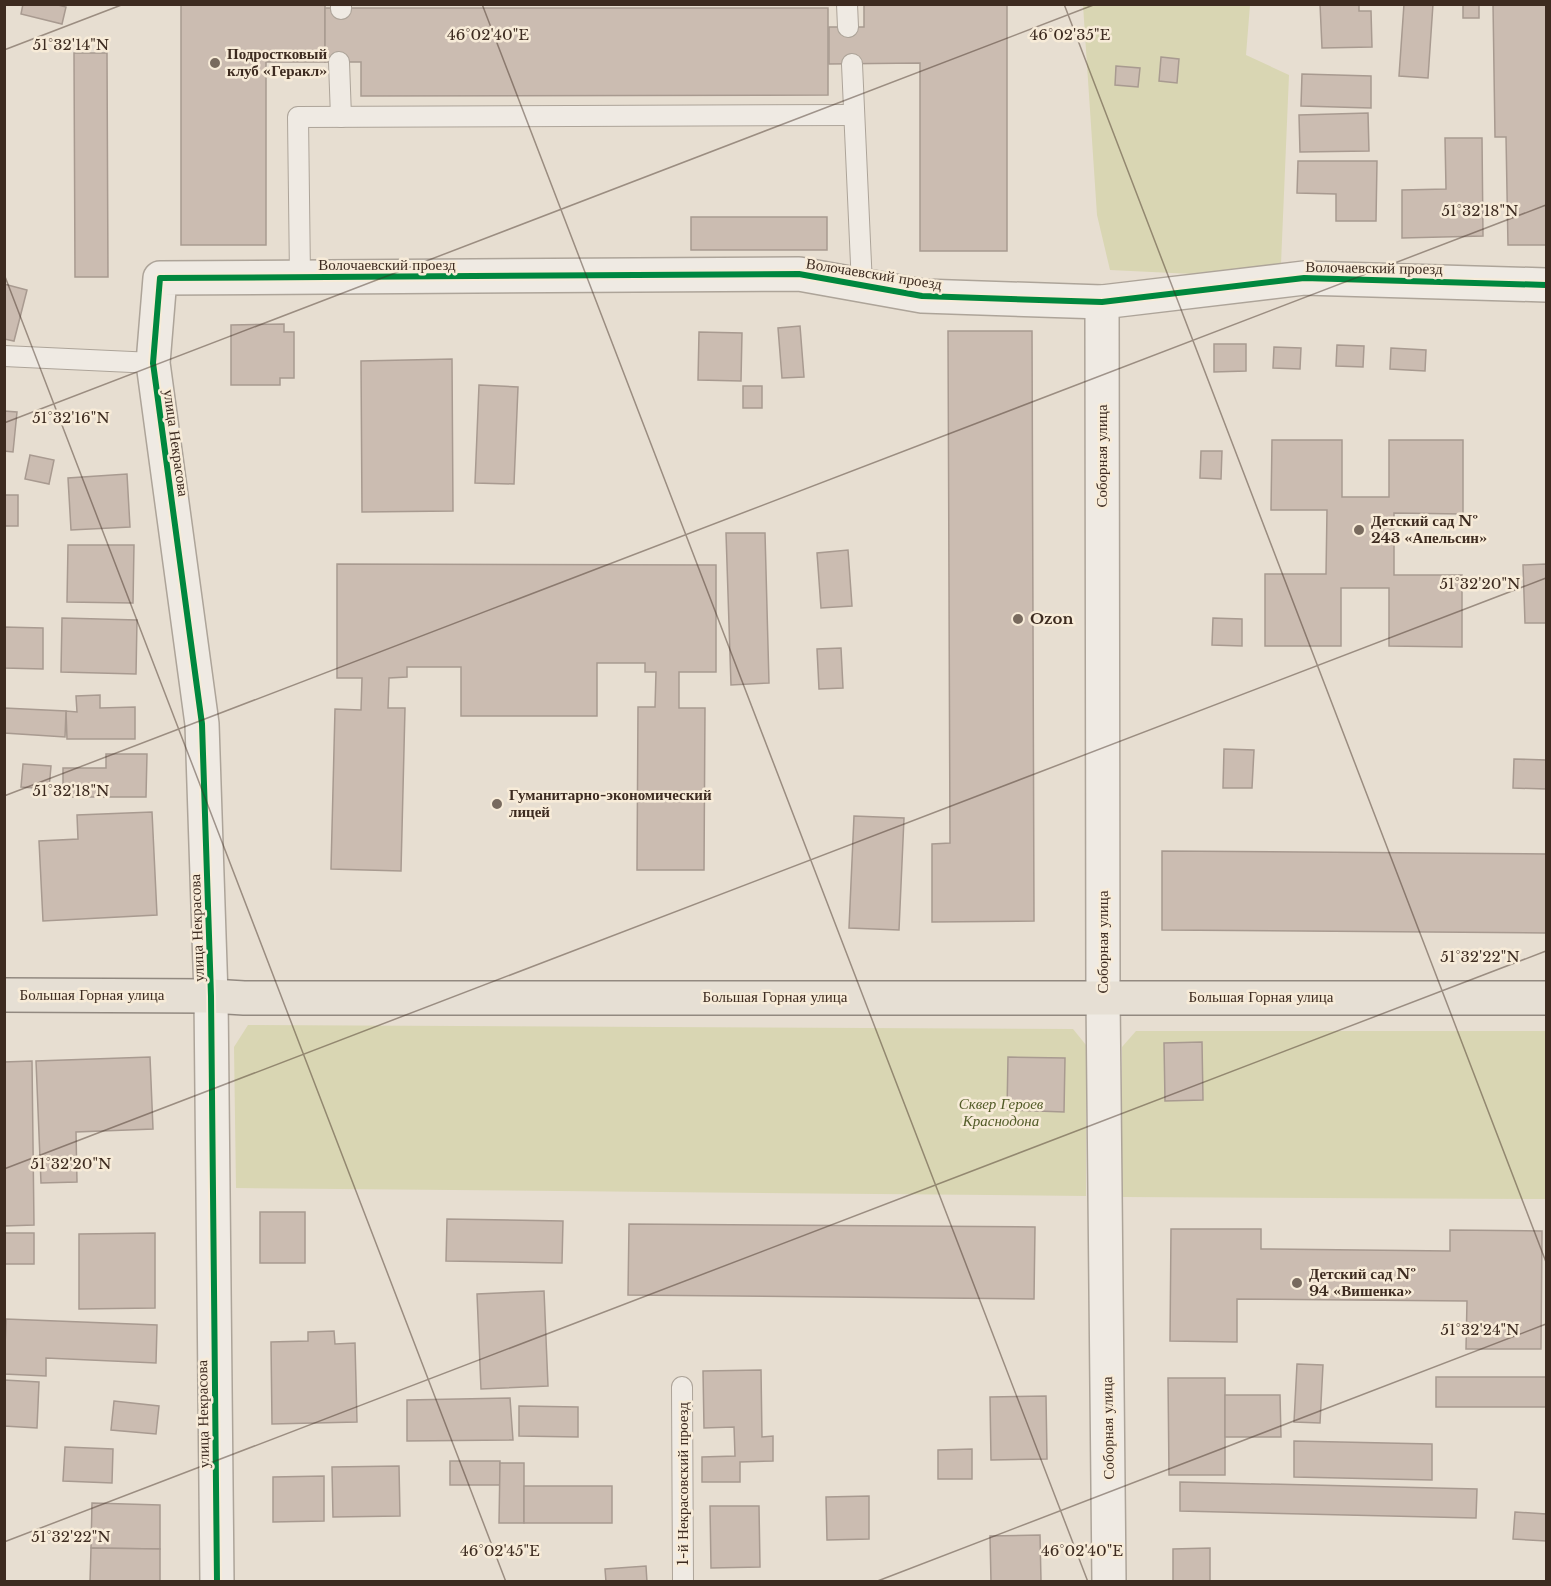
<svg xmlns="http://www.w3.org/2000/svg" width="1551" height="1586" font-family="'Libre Baskerville',serif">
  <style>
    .green { fill: #d9d6b3 }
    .building { fill: #cbbcb1; stroke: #a89a90; stroke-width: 1.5 }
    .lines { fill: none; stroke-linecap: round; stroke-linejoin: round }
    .service-casing { stroke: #ada499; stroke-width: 22 }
    .minor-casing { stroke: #ada499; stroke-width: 36 }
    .primary-casing { stroke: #928980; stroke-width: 36 }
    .service { stroke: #efeae3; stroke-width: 20 }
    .minor { stroke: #efeae3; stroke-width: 33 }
    .primary { stroke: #e6dfd4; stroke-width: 33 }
    .cycleway-casing { stroke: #f7ebd8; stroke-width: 10 }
    .cycleway { stroke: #00873e; stroke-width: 6 }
    .ticks { fill: none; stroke: #3d2b20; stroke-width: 1.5; stroke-opacity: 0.45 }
    .poi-dot { fill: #786a5e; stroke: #f7ebd8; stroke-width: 2 }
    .labels { text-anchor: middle; stroke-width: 5; stroke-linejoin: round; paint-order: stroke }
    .poi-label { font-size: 15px; font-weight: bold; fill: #3d2b20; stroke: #f7ebd8; text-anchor: start }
    .street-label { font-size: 15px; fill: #3d2b20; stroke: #f7ebd8 }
    .park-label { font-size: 15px; font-style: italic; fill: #515a26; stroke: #f7ebd8 }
    .ticks-label { font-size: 15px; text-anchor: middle; fill: #3d2b20; stroke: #f7ebd8; stroke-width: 5; stroke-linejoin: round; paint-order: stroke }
  </style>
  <rect width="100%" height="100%" fill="#e7ded1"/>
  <g class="green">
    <path d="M1083 5H1250L1246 55 1289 75 1281 264 1214 275 1110 270 1097 215Z"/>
    <path d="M248 1025 1073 1029 1086 1045V1196L236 1188 234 1047Z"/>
    <path d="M1136 1031H1546V1199L1122 1197V1047Z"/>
  </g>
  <g class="building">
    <path d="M23 4H54L66 7 62 24 21 14Z"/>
    <path d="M181 4H325V62H266V245H181Z"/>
    <path d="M864 4H1007V251H920V63L829 64V27H864Z"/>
    <path d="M1320 4H1359V11H1371L1372 47 1322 48Z"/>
    <path d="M1404 4H1433L1428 78 1399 76Z"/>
    <rect x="1463" y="4" width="16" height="14"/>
    <path d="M1493 4H1546V245H1508L1506 137H1495Z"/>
    <path d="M325 8H828V95L361 96V62H325Z"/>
    <path d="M74 53H107L108 277H75Z"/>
    <path d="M1161 57 1179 59 1177 83 1159 81Z"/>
    <path d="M1116 66 1140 68 1138 87 1115 85Z"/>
    <path d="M1302 74 1371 76V108L1301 106Z"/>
    <path d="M1368 113 1369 151 1300 152 1299 115Z"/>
    <path d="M1445 138H1482L1483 236 1402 238V190L1446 189Z"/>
    <path d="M1298 161H1377L1376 221H1336V194L1297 193Z"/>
    <rect x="691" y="217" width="136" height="33"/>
    <path d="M4 284 27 290 14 341 4 339Z"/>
    <path d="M284 324V332H294V378H280V385H231V325Z"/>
    <path d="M800 326 804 377 782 378 778 328Z"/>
    <path d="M948 331H1032L1034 921 932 922V844L950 843Z"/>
    <path d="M699 332 742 333 741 381 698 380Z"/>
    <path d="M1214 344H1246V371L1214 372Z"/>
    <path d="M1337 345 1364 346 1363 367 1336 366Z"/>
    <path d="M1274 347 1301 348 1300 369 1273 368Z"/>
    <path d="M1391 348 1426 350 1425 371 1390 369Z"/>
    <path d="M452 359 453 511 362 512 361 361Z"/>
    <path d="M479 385 518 387 514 484 475 483Z"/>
    <rect x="743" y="386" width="19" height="22"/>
    <path d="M4 411 17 412 13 452 4 451Z"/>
    <path d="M1272 440H1342V497H1389V440H1463V514L1394 513V575H1462V647L1389 646V588H1341V646H1265V574H1326L1327 510H1271Z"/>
    <path d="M1201 451H1222L1221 479 1200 478Z"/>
    <path d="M30 455 54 460 49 484 25 479Z"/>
    <path d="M127 474 130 527 71 530 68 478Z"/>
    <rect x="4" y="495" width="14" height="31"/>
    <path d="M726 533H765L769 683 731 685Z"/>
    <path d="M68 545H134L133 603 67 602Z"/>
    <path d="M848 550 852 606 821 608 817 553Z"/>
    <path d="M337 564 716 565V672H679V708H705L704 870H637L638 707H655L656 672H645V663H597V716H461V667H407V677L389 678 388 708H405L401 871 331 869 335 709 361 710 362 678H337Z"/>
    <path d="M1546 564V623H1525L1523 565Z"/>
    <path d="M62 618 137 620 136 674 61 672Z"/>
    <path d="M1213 618 1242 619V646L1212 645Z"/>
    <path d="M4 627 43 628V669L4 668Z"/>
    <path d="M841 648 843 688 819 689 817 649Z"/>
    <path d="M100 695V708L135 707V739H67L66 711 77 712 76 696Z"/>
    <path d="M4 708 66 711 65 737 4 733Z"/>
    <path d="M1224 749 1254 750 1252 788H1223Z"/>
    <path d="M106 754H147L146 797H63V768H106Z"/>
    <path d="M1514 759 1546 760V789L1513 788Z"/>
    <path d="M23 764 51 766 49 789 21 787Z"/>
    <path d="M152 812 157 915 43 921 39 841 78 839 77 815Z"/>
    <path d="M854 816 904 818 899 930 849 928Z"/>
    <path d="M1162 851 1546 854V933L1162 930Z"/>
    <path d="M1202 1042 1203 1100 1165 1101 1164 1043Z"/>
    <path d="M150 1057 153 1129 76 1132 77 1182 41 1183 36 1061Z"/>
    <path d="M1008 1057 1065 1058 1064 1112 1007 1110Z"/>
    <path d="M32 1061 34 1225 4 1226V1062Z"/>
    <rect x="260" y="1212" width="45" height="51"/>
    <path d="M447 1219 563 1221 562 1263 446 1261Z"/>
    <path d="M629 1224 1035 1227 1034 1299 628 1295Z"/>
    <path d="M1171 1229H1261V1249L1450 1251V1230L1542 1231 1541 1349H1466L1467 1301 1237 1299V1342L1170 1341Z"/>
    <rect x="4" y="1233" width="30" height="31"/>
    <path d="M155 1233V1308L79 1309V1234Z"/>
    <path d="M544 1291 548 1386 481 1389 477 1294Z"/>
    <path d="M6 1319 157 1325 156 1363 46 1358V1376L4 1374Z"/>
    <path d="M334 1331 335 1344 355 1343 357 1422 272 1424 271 1342 308 1341V1332Z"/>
    <path d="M1297 1364 1323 1365 1320 1423 1294 1422Z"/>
    <path d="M761 1370 762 1437 773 1436V1461L740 1462V1482H702V1457L735 1456 734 1427 704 1428 703 1371Z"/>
    <rect x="1436" y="1377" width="110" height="30"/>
    <path d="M1168 1378H1225V1475H1169Z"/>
    <path d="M4 1380 39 1382 37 1428 4 1426Z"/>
    <path d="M1225 1395H1280L1281 1437H1225Z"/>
    <path d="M1046 1396 1047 1459 991 1460 990 1397Z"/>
    <path d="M510 1398 513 1440 407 1441V1400Z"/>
    <path d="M114 1401 159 1406 156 1434 111 1430Z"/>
    <path d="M519 1406 578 1407V1437L519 1436Z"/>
    <path d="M1294 1441 1432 1444V1480L1294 1477Z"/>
    <path d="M65 1447 113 1449 112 1483 63 1481Z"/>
    <path d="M972 1449V1479H938V1450Z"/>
    <rect x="450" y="1461" width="50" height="24"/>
    <path d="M500 1463H524V1523H499Z"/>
    <path d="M399 1466 400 1516 333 1517 332 1467Z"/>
    <path d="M324 1476V1521L273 1522V1477Z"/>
    <path d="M1180 1482 1477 1489 1476 1518 1180 1511Z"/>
    <rect x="524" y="1486" width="88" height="37"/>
    <path d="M869 1496V1539L827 1540 826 1497Z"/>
    <path d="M92 1503 160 1505V1549L91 1548Z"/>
    <path d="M710 1506H759L760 1567 711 1568Z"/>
    <path d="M1515 1512 1546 1514V1541L1513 1539Z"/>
    <path d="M1040 1535 1041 1581 991 1582 990 1536Z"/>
    <path d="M91 1548 160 1549V1582H90Z"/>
    <path d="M1210 1548V1582H1173V1549Z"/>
    <path d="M646 1566 647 1582H606L605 1569Z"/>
  </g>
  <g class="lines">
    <defs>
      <g id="service">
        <path d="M847 4 848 27"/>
        <path d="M341 9V4"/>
        <path d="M339 62 341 117"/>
        <path d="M852 64 862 286"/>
        <path d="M300 277 298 117 854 115"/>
        <path d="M4 356 153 363"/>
        <path d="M682 1387 683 1582"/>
      </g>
      <g id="minor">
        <path d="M1102 302 1103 997 1109 1582"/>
        <path d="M217 1582 211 996 202 724 153 363 160 278 799 274 922 296 1102 302 1304 278 1546 285"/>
      </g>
      <path id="primary" d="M4 995 211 996 244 998H1546"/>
    </defs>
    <use href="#service" class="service-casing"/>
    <use href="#minor" class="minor-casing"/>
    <use href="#primary" class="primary-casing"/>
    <use href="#service" class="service"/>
    <use href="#minor" class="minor"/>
    <use href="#primary" class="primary"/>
    <defs>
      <path id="cycleway" d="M217 1582 211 996 202 724 153 363 160 278 799 274 922 296 1102 302 1304 278 1546 285"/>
    </defs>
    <use href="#cycleway" class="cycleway-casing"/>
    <use href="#cycleway" class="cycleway"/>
  </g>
  <path class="ticks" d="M482 4 1088 1582M1064 4 1546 1262M4 50 124 4M4 274 506 1582M4 423 1096 4M4 796 1546 205M4 1169 1546 578M4 1542 1546 951M875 1582 1546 1324"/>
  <g class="poi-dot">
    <circle cx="215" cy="63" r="6"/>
    <circle cx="1359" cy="530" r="6"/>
    <circle cx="1018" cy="619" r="6"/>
    <circle cx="497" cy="804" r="6"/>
    <circle cx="1297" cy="1283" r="6"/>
  </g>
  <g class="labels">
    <g class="poi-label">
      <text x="227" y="59">Подростковый<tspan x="227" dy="17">клуб «Геракл»</tspan></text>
      <text x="1371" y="526">Детский сад №<tspan x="1371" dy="17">243 «Апельсин»</tspan></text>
      <text x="1030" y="624">Ozon</text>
      <text x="509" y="800">Гуманитарно-экономический<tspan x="509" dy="17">лицей</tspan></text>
      <text x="1309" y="1279">Детский сад №<tspan x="1309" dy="17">94 «Вишенка»</tspan></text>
    </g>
    <g class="street-label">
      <text x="387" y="270">Волочаевский проезд</text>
      <text transform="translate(1374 268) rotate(1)" y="5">Волочаевский проезд</text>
      <text transform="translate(874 274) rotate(9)" y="5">Волочаевский проезд</text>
      <text transform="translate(176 443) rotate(82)" y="5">улица Некрасова</text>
      <text transform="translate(1102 456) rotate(-90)" y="5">Соборная улица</text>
      <text transform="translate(197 928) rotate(-92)" y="5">улица Некрасова</text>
      <text transform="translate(1103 942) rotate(-90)" y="5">Соборная улица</text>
      <text x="92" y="1000">Большая Горная улица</text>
      <text x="775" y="1002">Большая Горная улица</text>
      <text x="1261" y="1002">Большая Горная улица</text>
      <text transform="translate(203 1414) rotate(-91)" y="5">улица Некрасова</text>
      <text transform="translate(1108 1428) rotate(-91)" y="5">Соборная улица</text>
      <text transform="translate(683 1484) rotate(-90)" y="5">1-й Некрасовский проезд</text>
    </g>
    <g class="park-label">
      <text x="1001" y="1109">Сквер Героев<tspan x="1001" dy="17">Краснодона</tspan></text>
    </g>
  </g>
  <g class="ticks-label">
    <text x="488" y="40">46°02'40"E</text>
    <text x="1070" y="40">46°02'35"E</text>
    <text x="71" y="50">51°32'14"N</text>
    <text x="1480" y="216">51°32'18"N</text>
    <text x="71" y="423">51°32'16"N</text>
    <text x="1480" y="589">51°32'20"N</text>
    <text x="71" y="796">51°32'18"N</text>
    <text x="1480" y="962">51°32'22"N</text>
    <text x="71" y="1169">51°32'20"N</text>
    <text x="1480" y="1335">51°32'24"N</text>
    <text x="71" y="1542">51°32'22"N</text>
    <text x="500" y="1556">46°02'45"E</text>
    <text x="1082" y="1556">46°02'40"E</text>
  </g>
  <rect width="1551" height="1586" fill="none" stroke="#3d2b20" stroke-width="12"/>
</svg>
